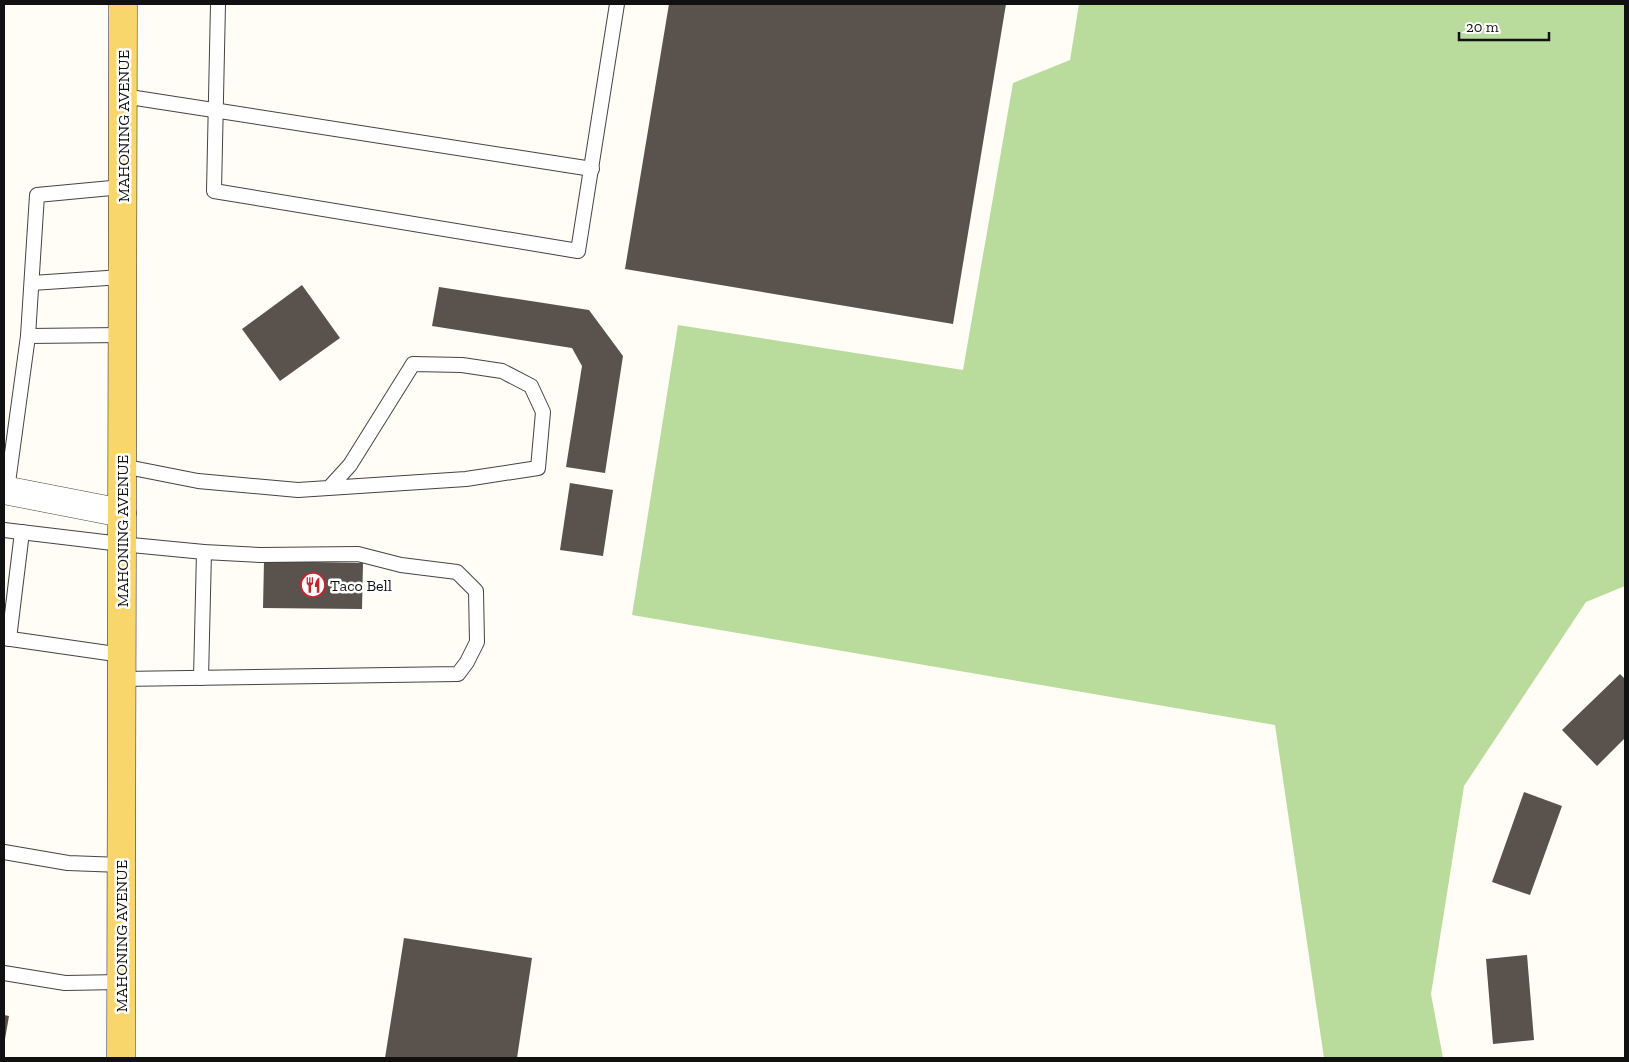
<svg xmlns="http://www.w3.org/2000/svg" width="1629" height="1062" font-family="'Zilla Slab',serif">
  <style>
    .forest { fill: #b9dc9c }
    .building { fill: #5a524d }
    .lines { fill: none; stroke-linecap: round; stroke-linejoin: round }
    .service-casing { stroke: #444; stroke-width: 16 }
    .minor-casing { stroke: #444; stroke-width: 29 }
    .primary-casing { stroke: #222; stroke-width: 29 }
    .service { stroke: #fff; stroke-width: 14 }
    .minor { stroke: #fff; stroke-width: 28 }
    .primary { stroke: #f9d66b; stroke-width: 28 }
    .labels { text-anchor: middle; stroke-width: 5; stroke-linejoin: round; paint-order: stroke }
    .street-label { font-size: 16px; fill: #111; stroke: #fff }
    .poi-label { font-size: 16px; fill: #111; stroke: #fff; text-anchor: start }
  </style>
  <rect width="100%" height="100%" fill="#fffdf5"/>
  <path class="forest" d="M1079 4H1625V586L1586 602 1464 786 1431 994 1443 1058H1324L1275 725 632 615 678 325 963 370 1013 83 1070 60Z"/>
  <g class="building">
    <path d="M669 4H1006L953 324 625 269Z"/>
    <path d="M302 285 340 338 280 381 242 329Z"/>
    <path d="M439 287 589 310 623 356 605 473 566 467 582 366 572 348 432 326Z"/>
    <path d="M570 483 613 490 603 556 560 550Z"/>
    <path d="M264 561 363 563 362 609 263 608Z"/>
    <path d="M1620 674 1625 679V738L1597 766 1562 730Z"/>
    <path d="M1524 792 1562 806 1530 895 1492 882Z"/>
    <path d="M404 938 532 958 517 1058H385Z"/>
    <path d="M1527 955 1534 1040 1493 1044 1486 959Z"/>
    <path d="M4 1015 9 1016 5 1039 4 1038Z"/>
  </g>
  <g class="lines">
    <defs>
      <g id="service">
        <path d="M218 4 214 191 578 251 617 4"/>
        <path d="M123 96 592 169"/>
        <path d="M32 283 122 277"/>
        <path d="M28 336 37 195 122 187"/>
        <path d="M122 466 198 481 298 490 466 479 538 468 543 412 531 386 502 371 462 365 413 364 350 465 329 488"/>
        <path d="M7 490 28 336 122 335"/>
        <path d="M4 530 121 544 204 552 260 555 358 554 401 565 457 572 476 591 477 642 467 662 458 674 121 679"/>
        <path d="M4 638 122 655"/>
        <path d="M9 639 22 532"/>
        <path d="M201 678 204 552"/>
        <path d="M4 852 68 863 121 865"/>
        <path d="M4 973 65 983 121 982"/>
      </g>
      <path id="minor" d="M4 490 122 513"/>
      <path id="primary" d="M121 1058 123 4"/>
    </defs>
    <use href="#service" class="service-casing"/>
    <use href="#minor" class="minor-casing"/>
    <use href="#primary" class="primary-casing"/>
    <use href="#service" class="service"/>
    <use href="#minor" class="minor"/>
    <use href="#primary" class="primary"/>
  </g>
  <defs>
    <symbol id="restaurant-ring" viewBox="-11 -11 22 22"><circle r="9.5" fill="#fff" stroke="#c4262e" stroke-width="1.5"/><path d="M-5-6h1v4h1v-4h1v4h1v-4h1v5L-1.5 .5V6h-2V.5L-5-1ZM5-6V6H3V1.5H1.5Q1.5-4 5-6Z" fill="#c4262e"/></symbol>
  </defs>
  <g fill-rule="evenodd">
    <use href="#restaurant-ring" x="299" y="571" width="28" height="28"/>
  </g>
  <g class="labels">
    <g class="street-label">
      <text transform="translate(123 126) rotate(-90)" y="6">MAHONING AVENUE</text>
      <text transform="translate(122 531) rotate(-90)" y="6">MAHONING AVENUE</text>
      <text transform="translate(121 936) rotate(-90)" y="6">MAHONING AVENUE</text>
    </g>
    <g class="poi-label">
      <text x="330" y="591">Taco Bell</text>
    </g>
  </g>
  <rect width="1629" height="1062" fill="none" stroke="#111111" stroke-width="10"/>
  <path d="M1459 32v8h90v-8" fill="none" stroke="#111111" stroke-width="2.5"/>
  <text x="1466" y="32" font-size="15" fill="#111111" stroke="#ffffff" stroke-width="4" paint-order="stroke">20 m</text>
</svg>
